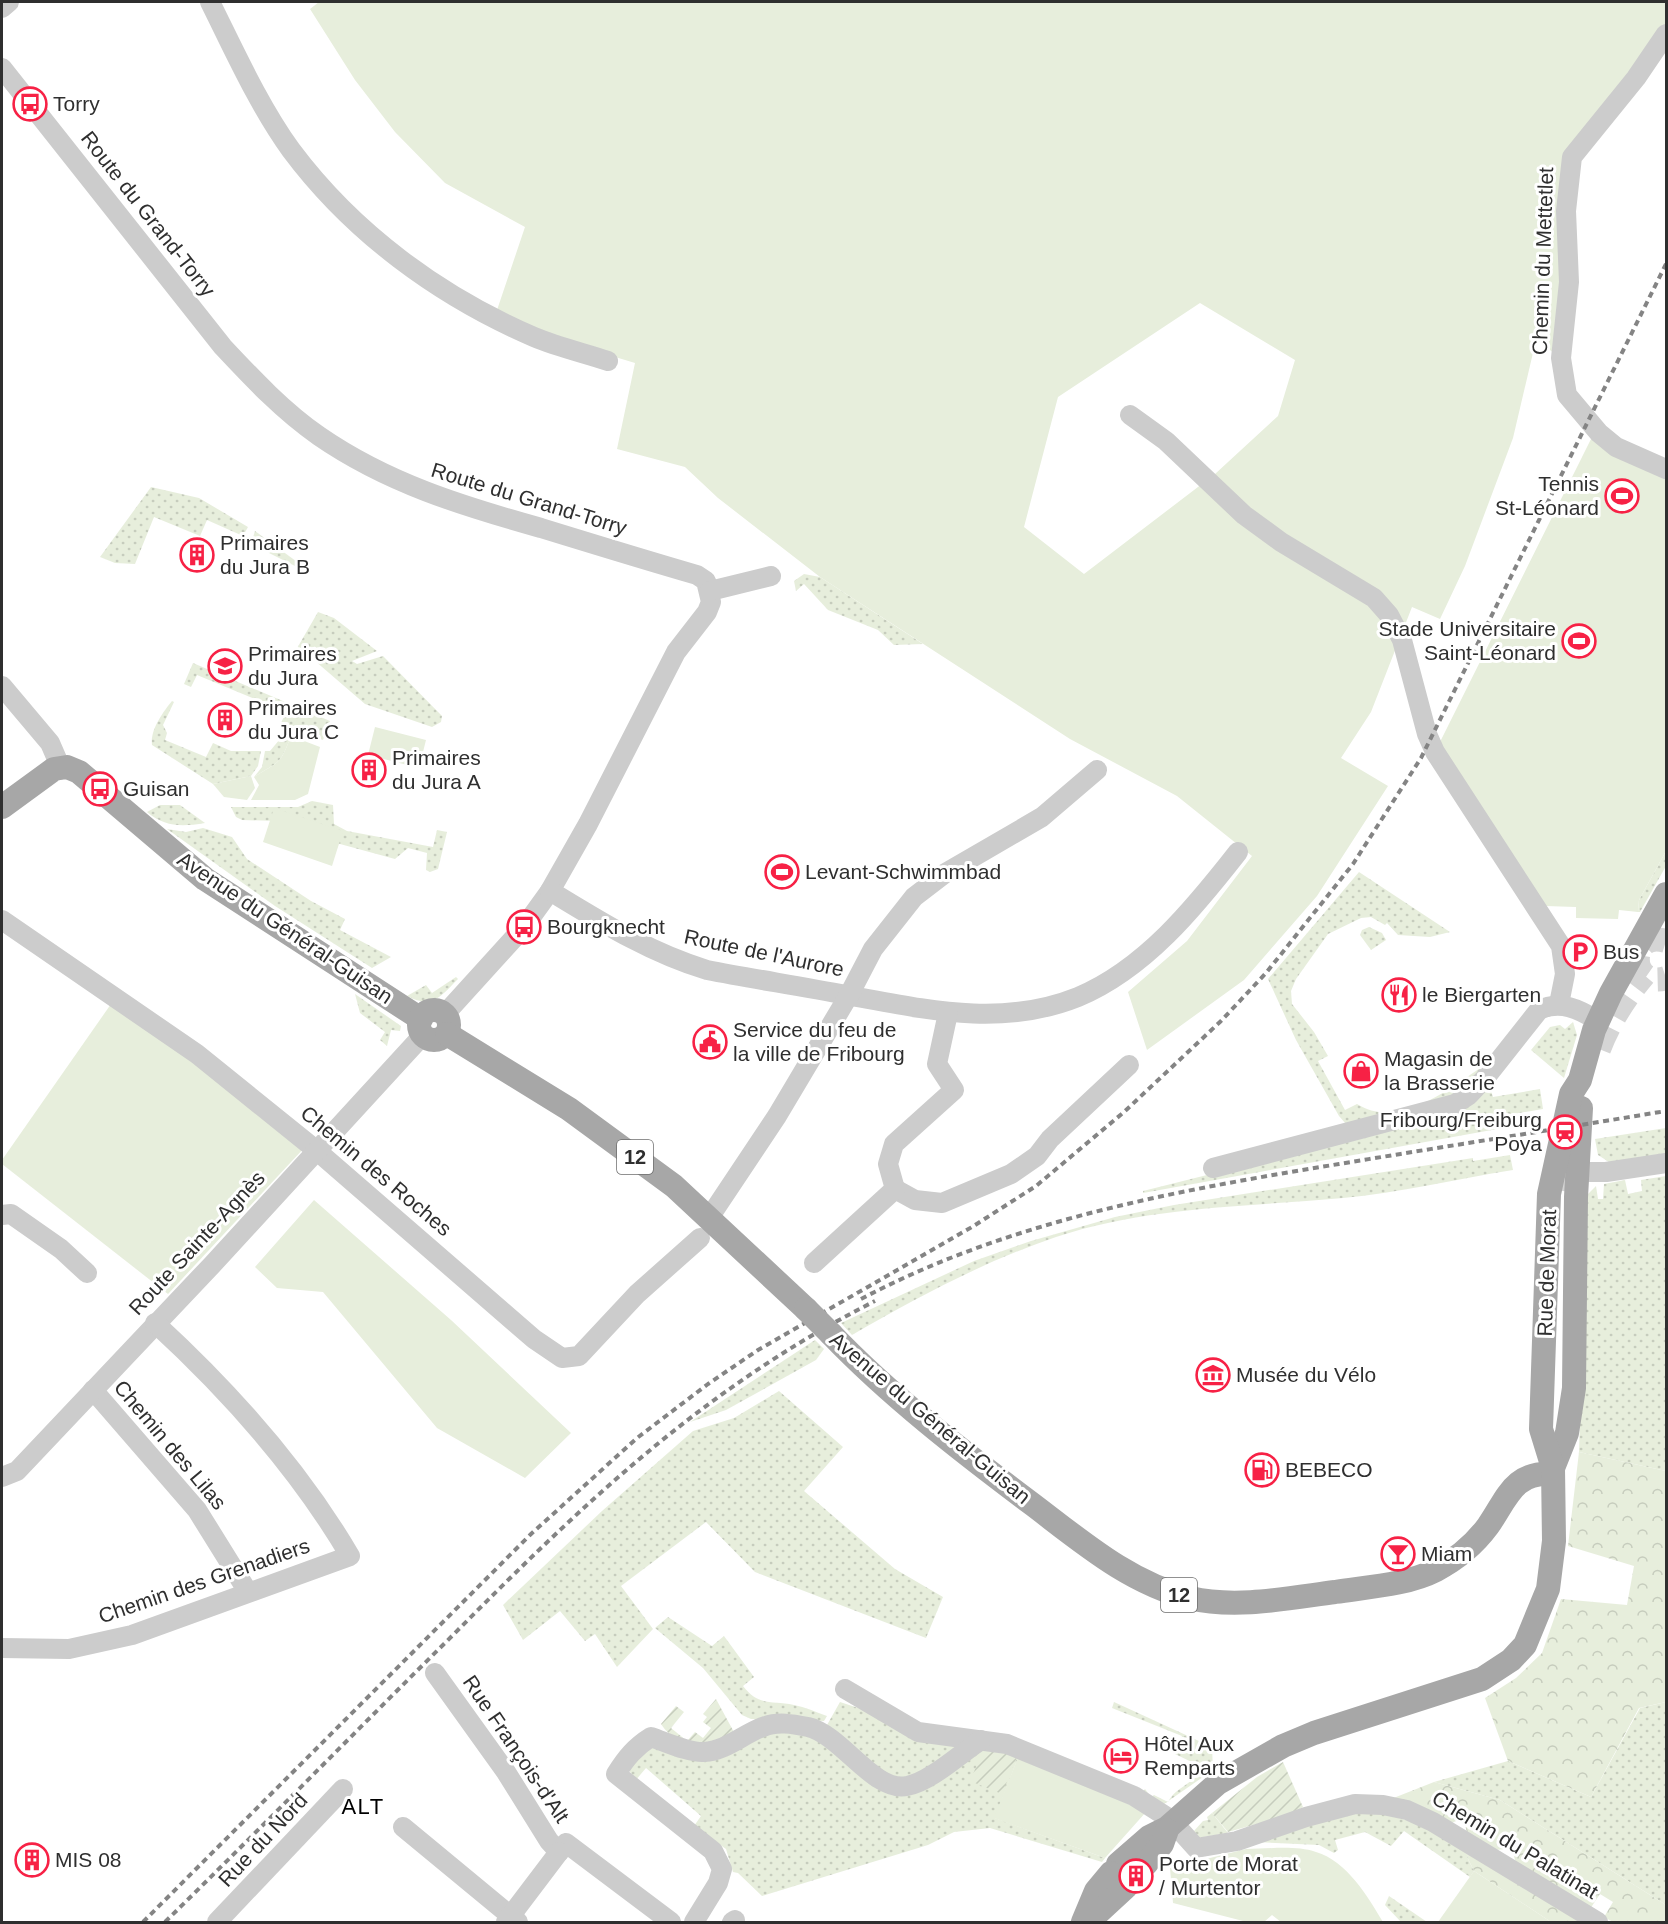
<svg xmlns="http://www.w3.org/2000/svg" width="1668" height="1924" font-family="Helvetica,sans-serif">
  <style>
    .grass { fill: url(#grass-dots) }
    .forest { fill: url(#forest-crowns) }
    .park { fill: #e7eedc; fill-rule: evenodd }
    .garden { fill: url(#garden-furrows) }
    .lines { fill: none; stroke-linecap: round; stroke-linejoin: round }
    .major-tunnel { stroke: #d5d5d5; stroke-width: 24; stroke-dasharray: 24 12; stroke-linecap: butt }
    .minor { stroke: #ccc; stroke-width: 20 }
    .major { stroke: #a7a7a7; stroke-width: 24 }
    .rail { stroke: #848484; stroke-width: 4; stroke-dasharray: 6 4.5; stroke-linecap: butt }
    .major-bridge { stroke: #a7a7a7; stroke-width: 24 }
    .labels { text-anchor: middle; stroke-width: 6; stroke-linejoin: round; paint-order: stroke }
    .shield { fill: #fff; stroke: #6d6d6d; stroke-width: 1.5 }
    .shield-label { font-size: 20px; font-weight: bold; fill: #2f2f2f }
    .poi-label { font-size: 21px; fill: #2f2f2f; stroke: #fff; text-anchor: start }
    .street-label { font-size: 21px; fill: #2f2f2f; stroke: #fff }
    .neighbourhood-label { font-size: 22px; letter-spacing: 1.5px; fill: #000; stroke: #fff }
  </style>
  <defs>
    <pattern id="grass-dots" width="8" height="8" patternUnits="userSpaceOnUse" patternTransform="scale(1.5)"><rect width="8" height="8" fill="#e7eedc"/><path d="M2 2h.1M6 6h.1" fill="none" stroke="#c6ccbd" stroke-width="1.8" stroke-linecap="round"/></pattern>
    <pattern id="forest-crowns" width="20" height="18" patternUnits="userSpaceOnUse" patternTransform="scale(1.5)"><rect width="20" height="18" fill="#e7eedc"/><path d="M2 6a3 3 0 1 1 6 0M12 15a3 3 0 1 1 6 0" fill="none" stroke="#c6ccbd"/></pattern>
    <pattern id="garden-furrows" width="10" height="10" patternUnits="userSpaceOnUse" patternTransform="scale(1.5)"><rect width="10" height="10" fill="#e7eedc"/><path d="M-1 1l2-2M0 10L10 0M9 11l2-2" fill="none" stroke="#c6ccbd"/></pattern>
  </defs>
  <rect width="100%" height="100%" fill="#fff"/>
  <g class="grass">
    <path d="M151 487 199 498 248 527 243 536 207 520 200 536 154 517 135 564 115 563 100 557Z"/>
    <path d="M255 531 304 567 303 570 251 544Z"/>
    <path d="M804 574 820 577 923 644 894 645 878 630 828 610 804 584 796 591 794 581Z"/>
    <path d="M318 612 334 618 377 651 352 661 357 664 383 656 442 716 441 722 432 727 365 704 307 654 296 650Z"/>
    <path d="M193 663 330 721 323 740 281 723 286 712 197 675 191 687 184 684Z"/>
    <path d="M172 701 174 702 163 725 167 733 165 740 206 757 213 743 231 751H261L258 766 251 776 213 784 152 745C150 730 163 712 172 701Z"/>
    <path d="M285 733 291 736C279 767 280 760 254 777L262 767 265 751H270Z"/>
    <path d="M312 801 333 805 334 824 347 831 433 847 437 830 447 832 438 869 430 872 426 870 427 853 408 848 395 859 329 841 311 822 242 820 236 817 231 807H298Z"/>
    <path d="M160 805H180L205 823C181 827 165 827 147 812Z"/>
    <path d="M203 828 232 837 247 859 311 901 345 919 340 930 391 957 372 968 275 906 167 829 186 832Z"/>
    <path d="M1666 851V866L1640 912H1638L1639 900Z"/>
    <path d="M1359 872 1450 932 1430 937 1398 935 1387 923 1385 925 1371 917 1361 918 1328 934 1296 979 1291 991 1292 1004 1314 1032 1328 1056 1318 1061 1345 1110 1357 1104C1401 1132 1457 1083 1493 1059L1456 1097 1346 1124 1339 1116 1296 1040 1268 979Z"/>
    <path d="M1369 927 1382 933 1386 940 1371 950 1360 935 1362 930Z"/>
    <path d="M456 977 458 979C440 997 433 1009 407 996L426 985 432 993Z"/>
    <path d="M355 994 401 1026 400 1031 391 1030 387 1046 380 1040 385 1032 360 1013Z"/>
    <path d="M1573 1022 1577 1035 1564 1078 1531 1050 1550 1027 1560 1025 1565 1029Z"/>
    <path d="M1489 1085 1493 1097 1540 1089 1543 1109 1513 1114 1514 1126 1143 1193V1191L1231 1169Z"/>
    <path d="M1666 1128V1154L1612 1164 1598 1155 1595 1139Z"/>
    <path d="M1510 1155 1513 1170C1456 1179 1399 1193 1343 1198 1246 1207 1149 1206 1056 1237 985 1261 918 1297 852 1335L841 1323 974 1261 1031 1241 1115 1217 1174 1205 1473 1158V1161Z"/>
    <path d="M1666 1176V1471L1579 1452 1587 1195 1596 1186 1598 1199H1603L1604 1184 1625 1180 1628 1194 1642 1191 1641 1180Z"/>
    <path d="M815 1340 824 1349 816 1360 726 1410 690 1422Z"/>
    <path d="M779 1391 843 1447 804 1491 895 1569 943 1597 926 1638 755 1572 706 1522 621 1586 653 1629 617 1667 595 1634 585 1641 560 1611 523 1640 503 1605 602 1511 693 1431 734 1418Z"/>
    <path d="M668 1617 712 1646 724 1636 754 1677 743 1686C759 1707 772 1700 794 1705 805 1707 816 1712 827 1716L824 1721 751 1719 742 1715 703 1668 655 1628Z"/>
    <path d="M840 1702 962 1742 927 1773 894 1779 818 1726 827 1725Z"/>
    <path d="M1114 1702 1212 1747 1213 1770 1164 1804 1142 1793 1145 1789 1151 1797 1154 1795 1168 1802C1175 1787 1195 1784 1202 1767L1175 1754 1182 1736 1112 1708Z"/>
    <path d="M1666 1702V1905L1500 1800 1434 1782 1508 1761 1591 1797 1640 1708Z"/>
    <path d="M767 1730 813 1733 889 1789 976 1749 1019 1755 995 1818 1105 1858 1102 1862 990 1828 954 1832 928 1845 762 1896 738 1873 733 1872 726 1849 694 1826 701 1816 646 1768 635 1781 628 1768 632 1759 652 1748Z"/>
    <path d="M1374 1811 1421 1824 1470 1852 1467 1857 1474 1871 1470 1877 1404 1831 1391 1846 1365 1832 1335 1840 1338 1850 1334 1853 1319 1845 1253 1842 1328 1817Z"/>
    <path d="M1212 1813 1228 1833 1198 1838 1193 1832 1203 1821 1208 1820 1207 1817Z"/>
    <path d="M1389 1896 1427 1922H1401L1385 1905Z"/>
  </g>
  <g class="forest">
    <path d="M1579 1452 1666 1471V1702L1639 1708 1591 1797 1508 1761 1485 1698 1516 1678 1542 1653 1561 1599 1627 1605 1634 1566 1568 1546Z"/>
    <path d="M1434 1782 1500 1800 1666 1905V1922H1613L1604 1917 1613 1902 1600 1894 1590 1909 1516 1863 1513 1853 1506 1849 1496 1850 1467 1833 1465 1824 1459 1820 1451 1823 1391 1799Z"/>
    <path d="M1470 1852 1584 1922H1551L1474 1871 1467 1857Z"/>
  </g>
  <g class="park">
    <path d="M319 2H1666V34L1572 157 1561 358 1536 340 1513 438 1465 566 1440 619 1412 607 1371 712 1341 758 1388 786 1317 896 1244 980 1147 1050 1128 992 1187 941 1252 856 1177 796 1070 739 820 577 718 498 685 467 617 449 635 363 516 327 495 316 525 227 445 183 395 132 355 80 310 9ZM1200 303 1295 360 1278 416 1215 474 1084 574 1024 527 1058 397Z"/>
    <path d="M1592 437 1666 473V851L1639 900 1638 912 1619 910 1618 919 1576 918V907L1545 906 1439 744Z"/>
    <path d="M375 727 426 740 419 768 368 755Z"/>
    <path d="M291 736 320 747 308 794 295 800H251L259 785 254 777C280 760 279 767 291 736Z"/>
    <path d="M251 776 255 788 247 800 224 797 213 784Z"/>
    <path d="M274 808 343 831 332 866 263 842Z"/>
    <path d="M111 1004 167 1041 305 1147 168 1294 2 1164V1160Z"/>
    <path d="M314 1200 451 1320 571 1433 525 1478 437 1428 323 1292 277 1288 255 1267Z"/>
    <path d="M1019 1755 1146 1812 1105 1858 994 1818Z"/>
    <path d="M1246 1849C1268 1849 1295 1845 1316 1852 1347 1861 1368 1897 1383 1922H1281L1272 1915 1264 1922H1247L1173 1903 1170 1868Z"/>
    <path d="M1474 1871 1551 1922H1438Z"/>
  </g>
  <g class="garden">
    <path d="M716 1699 735 1734C712 1744 677 1750 661 1724L676 1706 684 1712 671 1728 687 1741 695 1732 703 1738 711 1728 703 1722 707 1717 703 1714Z"/>
    <path d="M998 1749 1017 1757 1002 1794 970 1781 983 1751Z"/>
    <path d="M1283 1762 1303 1807 1292 1814 1228 1832 1212 1813 1257 1777Z"/>
  </g>
  <g class="lines">
    <g class="major-tunnel">
      <path d="M1666 941C1627 929 1630 990 1666 978"/>
      <path d="M1599 1049C1610 1021 1625 998 1644 975"/>
      <path d="M1563 1191 1570 1151"/>
      <path d="M1125 1888 1146 1864"/>
    </g>
    <g class="minor">
      <path d="M210 2C234 50 259 106 291 150 353 233 439 296 534 337 558 347 584 353 608 361"/>
      <path d="M2 8 9 2"/>
      <path d="M1666 34 1636 78 1572 157 1566 211 1569 282 1561 358 1567 395 1599 433 1616 447 1666 469"/>
      <path d="M2 68 223 347C253 379 283 411 319 436 387 483 462 506 541 528 593 544 645 560 697 575L706 581 711 602 707 612 676 652 588 824 550 891 524 927 445 1014"/>
      <path d="M1130 415 1166 441 1244 515 1281 542 1374 598 1389 615 1402 640 1427 734 1435 752 1561 946 1565 974 1559 1004"/>
      <path d="M710 591 771 576"/>
      <path d="M2 686 50 743 60 766"/>
      <path d="M550 891C601 922 650 953 707 970 753 979 800 986 846 995 924 1009 1001 1028 1078 997 1145 969 1195 907 1238 852"/>
      <path d="M2 920 197 1054 316 1150 534 1339 562 1358 579 1356 637 1294 700 1238"/>
      <path d="M1213 1168 1455 1104 1469 1095 1486 1077 1539 1010C1560 1000 1579 1009 1598 1021"/>
      <path d="M1578 1172H1606L1666 1163"/>
      <path d="M895 1189 915 1200 942 1203 1011 1174 1037 1156 1050 1139 1129 1065"/>
      <path d="M2 1215 11 1214 61 1249 87 1273"/>
      <path d="M709 1218 777 1116 849 995 873 949 914 897 944 874 1042 817 1097 770"/>
      <path d="M814 1263 895 1189 888 1164 894 1144 954 1090 937 1064 948 1013"/>
      <path d="M93 1390 197 1510 248 1592"/>
      <path d="M2 1477 17 1471 212 1265 423 1035"/>
      <path d="M2 1648 69 1649 132 1635 350 1556C299 1469 229 1391 155 1323"/>
      <path d="M435 1673 506 1772 549 1841 559 1852 566 1843 671 1922"/>
      <path d="M845 1689 918 1732 1007 1744 1134 1796 1170 1819 1196 1848 1237 1841 1306 1817 1355 1804 1383 1805 1407 1810 1433 1822 1598 1922"/>
      <path d="M403 1827 518 1922"/>
      <path d="M217 1922 343 1789"/>
      <path d="M506 1922 559 1852"/>
      <path d="M694 1922 718 1883 722 1869 713 1851 616 1774C626 1758 635 1747 651 1737 666 1742 689 1753 704 1752 726 1751 743 1734 763 1727 777 1721 793 1724 808 1727 842 1735 874 1793 907 1786 930 1782 961 1753 981 1740"/>
      <path d="M732 1922 735 1920"/>
    </g>
    <g class="major">
      <path d="M2 807 54 769 67 767 79 772 205 879 421 1019"/>
      <circle cx="434" cy="1025" r="15"/>
      <path d="M447 1034 569 1109 674 1186 806 1309"/>
      <path d="M831 1334C889 1395 964 1453 1032 1504 1081 1541 1129 1583 1190 1598 1236 1609 1289 1598 1335 1592 1367 1587 1407 1585 1436 1570 1457 1559 1474 1545 1488 1526 1507 1499 1513 1471 1553 1474"/>
      <path d="M1553 1468 1567 1433 1574 1388 1576 1197 1581 1108"/>
      <path d="M1118 1864 1149 1837 1167 1828 1218 1783 1283 1746 1314 1733 1482 1679 1511 1660 1525 1645 1548 1589 1554 1541 1553 1468 1541 1429 1549 1194 1571 1094 1580 1080 1594 1030 1611 993 1666 894"/>
      <path d="M1146 1864 1162 1844 1167 1830"/>
      <path d="M1083 1922 1096 1891 1111 1873"/>
      <path d="M1088 1922 1125 1888"/>
    </g>
    <g class="rail">
      <path d="M861 1299C1011 1220 1174 1191 1339 1164 1448 1146 1557 1129 1666 1111"/>
      <path d="M143 1922 531 1534 637 1438 708 1384 758 1350 972 1227 1036 1186 1124 1112 1221 1021 1266 973 1353 864 1421 758 1666 264"/>
      <path d="M165 1922C259 1830 351 1736 445 1643 580 1507 701 1389 875 1301"/>
    </g>
    <path class="major-bridge" d="M806 1309 831 1334"/>
  </g>
  <defs>
    <symbol id="bus-ring" viewBox="-11 -11 22 22"><circle r="9.5" fill="#fff" stroke="#f72145" stroke-width="1.5"/><path d="M-5-6H5V4H4V6H2V4H-2V6H-4V4H-5ZM-3.5-4V0h7V-4ZM-3.5 1.2v1.5H-2V1.2ZM2 1.2v1.5H3.5V1.2Z" fill="#f72145"/></symbol>
    <symbol id="stadium-ring" viewBox="-11 -11 22 22"><circle r="9.5" fill="#fff" stroke="#f72145" stroke-width="1.5"/><path d="M0-5a6.5 5 0 1 0 0 10a6.5 5 0 1 0 0-10ZM-3.5-1.8h7v3.6h-7Z" fill="#f72145"/></symbol>
    <symbol id="building-ring" viewBox="-11 -11 22 22"><circle r="9.5" fill="#fff" stroke="#f72145" stroke-width="1.5"/><path d="M-4-6H4V6H1V3H-1V6H-4ZM-2.5-4.3h1.7v1.8h-1.7ZM.8-4.3h1.7v1.8H.8ZM-2.5-1h1.7V.8h-1.7ZM.8-1h1.7V.8H.8Z" fill="#f72145"/></symbol>
    <symbol id="school-ring" viewBox="-11 -11 22 22"><circle r="9.5" fill="#fff" stroke="#f72145" stroke-width="1.5"/><path d="M0-5L7-2L0 1L-7-2ZM-4 1L0 2.5L4 1V4Q0 6-4 4Z" fill="#f72145"/></symbol>
    <symbol id="parking-ring" viewBox="-11 -11 22 22"><circle r="9.5" fill="#fff" stroke="#f72145" stroke-width="1.5"/><path d="M-3.5-5.5H1a3.5 3.5 0 0 1 0 7H-1V5.5H-3.5ZM-1-3.4V-.6H.8a1.4 1.4 0 0 0 0-2.8Z" fill="#f72145"/></symbol>
    <symbol id="restaurant-ring" viewBox="-11 -11 22 22"><circle r="9.5" fill="#fff" stroke="#f72145" stroke-width="1.5"/><path d="M-5-6h1v4h1v-4h1v4h1v-4h1v5L-1.5 .5V6h-2V.5L-5-1ZM5-6V6H3V1.5H1.5Q1.5-4 5-6Z" fill="#f72145"/></symbol>
    <symbol id="civic-ring" viewBox="-11 -11 22 22"><circle r="9.5" fill="#fff" stroke="#f72145" stroke-width="1.5"/><path d="M-.6-6.5H3V-4.5H.6V-3L4-1V1h2V6H-6V1h2V-1L-.6-3ZM-1.2 2.5V6h2.4V2.5Z" fill="#f72145"/></symbol>
    <symbol id="shop-ring" viewBox="-11 -11 22 22"><circle r="9.5" fill="#fff" stroke="#f72145" stroke-width="1.5"/><path d="M-5-2.5h2.3a2.7 3.5 0 0 1 5.4 0H5L5.5 6h-11ZM-1.5-2.5h3a1.5 2.3 0 0 0-3 0Z" fill="#f72145"/></symbol>
    <symbol id="station-ring" viewBox="-11 -11 22 22"><circle r="9.5" fill="#fff" stroke="#f72145" stroke-width="1.5"/><path d="M-3-6H3Q5-6 5-4V2Q5 4 3 4L4.5 6H3L1.5 4h-3L-3 6H-4.5L-3 4Q-5 4-5 2V-4Q-5-6-3-6ZM-3.5-4v3h7v-3ZM-3.5 1v1.5H-2V1ZM2 1v1.5H3.5V1Z" fill="#f72145"/></symbol>
    <symbol id="museum-ring" viewBox="-11 -11 22 22"><circle r="9.5" fill="#fff" stroke="#f72145" stroke-width="1.5"/><path d="M0-6L6-3V-2H-6V-3ZM-5-1h2V3h-2ZM-1-1h2V3h-2ZM3-1h2V3H3ZM-6 4H6V6H-6Z" fill="#f72145"/></symbol>
    <symbol id="fuel-ring" viewBox="-11 -11 22 22"><circle r="9.5" fill="#fff" stroke="#f72145" stroke-width="1.5"/><path d="M-5.5-6h7V0h2V4h1.3V-2.5L3-4.5l.8-.8L6-3V5H2.5V1h-1V6h-7ZM-4.2-4.7v3.2H.2V-4.7Z" fill="#f72145"/></symbol>
    <symbol id="bar-ring" viewBox="-11 -11 22 22"><circle r="9.5" fill="#fff" stroke="#f72145" stroke-width="1.5"/><path d="M-6-5H6L.8 .8V4.5H3.5V6h-7V4.5H-.8V.8Z" fill="#f72145"/></symbol>
    <symbol id="hotel-ring" viewBox="-11 -11 22 22"><circle r="9.5" fill="#fff" stroke="#f72145" stroke-width="1.5"/><path d="M-6-4.5h1.5V1H6V5H4.5V3h-9V5H-6ZM-4 0a1.8 1.8 0 1 1 3.6 0ZM.5 0V-2.5h3Q6-2.5 6 0Z" fill="#f72145"/></symbol>
  </defs>
  <g fill-rule="evenodd">
    <use href="#bus-ring" x="11" y="85" width="38" height="38"/>
    <use href="#stadium-ring" x="1603" y="477" width="38" height="38"/>
    <use href="#building-ring" x="178" y="536" width="38" height="38"/>
    <use href="#stadium-ring" x="1560" y="622" width="38" height="38"/>
    <use href="#school-ring" x="206" y="647" width="38" height="38"/>
    <use href="#building-ring" x="206" y="701" width="38" height="38"/>
    <use href="#building-ring" x="350" y="751" width="38" height="38"/>
    <use href="#bus-ring" x="81" y="770" width="38" height="38"/>
    <use href="#stadium-ring" x="763" y="853" width="38" height="38"/>
    <use href="#bus-ring" x="505" y="908" width="38" height="38"/>
    <use href="#parking-ring" x="1561" y="933" width="38" height="38"/>
    <use href="#restaurant-ring" x="1380" y="976" width="38" height="38"/>
    <use href="#civic-ring" x="691" y="1023" width="38" height="38"/>
    <use href="#shop-ring" x="1342" y="1052" width="38" height="38"/>
    <use href="#station-ring" x="1546" y="1113" width="38" height="38"/>
    <use href="#museum-ring" x="1194" y="1356" width="38" height="38"/>
    <use href="#fuel-ring" x="1243" y="1451" width="38" height="38"/>
    <use href="#bar-ring" x="1379" y="1535" width="38" height="38"/>
    <use href="#hotel-ring" x="1102" y="1737" width="38" height="38"/>
    <use href="#building-ring" x="13" y="1841" width="38" height="38"/>
    <use href="#building-ring" x="1117" y="1857" width="38" height="38"/>
  </g>
  <g class="labels">
    <g class="shield">
      <rect x="617" y="1140" width="36" height="34" rx="4.5"/>
      <rect x="1161" y="1578" width="36" height="34" rx="4.5"/>
    </g>
    <g class="shield-label">
      <text x="635" y="1164">12</text>
      <text x="1179" y="1602">12</text>
    </g>
    <g class="poi-label">
      <text x="53" y="111">Torry</text>
      <text x="1599" y="491" text-anchor="end">Tennis<tspan x="1599" dy="24">St-Léonard</tspan></text>
      <text x="220" y="550">Primaires<tspan x="220" dy="24">du Jura B</tspan></text>
      <text x="1556" y="636" text-anchor="end">Stade Universitaire<tspan x="1556" dy="24">Saint-Léonard</tspan></text>
      <text x="248" y="661">Primaires<tspan x="248" dy="24">du Jura</tspan></text>
      <text x="248" y="715">Primaires<tspan x="248" dy="24">du Jura C</tspan></text>
      <text x="392" y="765">Primaires<tspan x="392" dy="24">du Jura A</tspan></text>
      <text x="123" y="796">Guisan</text>
      <text x="805" y="879">Levant-Schwimmbad</text>
      <text x="547" y="934">Bourgknecht</text>
      <text x="1603" y="959">Bus</text>
      <text x="1422" y="1002">le Biergarten</text>
      <text x="733" y="1037">Service du feu de<tspan x="733" dy="24">la ville de Fribourg</tspan></text>
      <text x="1384" y="1066">Magasin de<tspan x="1384" dy="24">la Brasserie</tspan></text>
      <text x="1542" y="1127" text-anchor="end">Fribourg/Freiburg<tspan x="1542" dy="24">Poya</tspan></text>
      <text x="1236" y="1382">Musée du Vélo</text>
      <text x="1285" y="1477">BEBECO</text>
      <text x="1421" y="1561">Miam</text>
      <text x="1144" y="1751">Hôtel Aux<tspan x="1144" dy="24">Remparts</tspan></text>
      <text x="55" y="1867">MIS 08</text>
      <text x="1159" y="1871">Porte de Morat<tspan x="1159" dy="24">/ Murtentor</tspan></text>
    </g>
    <g class="street-label">
      <text transform="translate(148 214) rotate(52)" y="7">Route du Grand-Torry</text>
      <text transform="translate(1543 261) rotate(-88)" y="7">Chemin du Mettetlet</text>
      <text transform="translate(529 499) rotate(17)" y="7">Route du Grand-Torry</text>
      <text transform="translate(285 928) rotate(34)" y="7">Avenue du Général-Guisan</text>
      <text transform="translate(764 953) rotate(12)" y="7">Route de l'Aurore</text>
      <text transform="translate(376 1171) rotate(40)" y="7">Chemin des Roches</text>
      <text transform="translate(197 1243) rotate(-47)" y="7">Route Sainte-Agnès</text>
      <text transform="translate(1547 1273) rotate(-88)" y="7">Rue de Morat</text>
      <text transform="translate(930 1418) rotate(40)" y="7">Avenue du Général-Guisan</text>
      <text transform="translate(170 1445) rotate(50)" y="7">Chemin des Lilas</text>
      <text transform="translate(204 1581) rotate(-19)" y="7">Chemin des Grenadiers</text>
      <text transform="translate(516 1749) rotate(56)" y="7">Rue François-d'Alt</text>
      <text transform="translate(263 1840) rotate(-47)" y="7">Rue du Nord</text>
      <text transform="translate(1515 1845) rotate(31)" y="7">Chemin du Palatinat</text>
    </g>
    <g class="neighbourhood-label">
      <text x="363" y="1814">ALT</text>
    </g>
  </g>
  <rect width="1668" height="1924" fill="none" stroke="#2f2f2f" stroke-width="6"/>
</svg>
